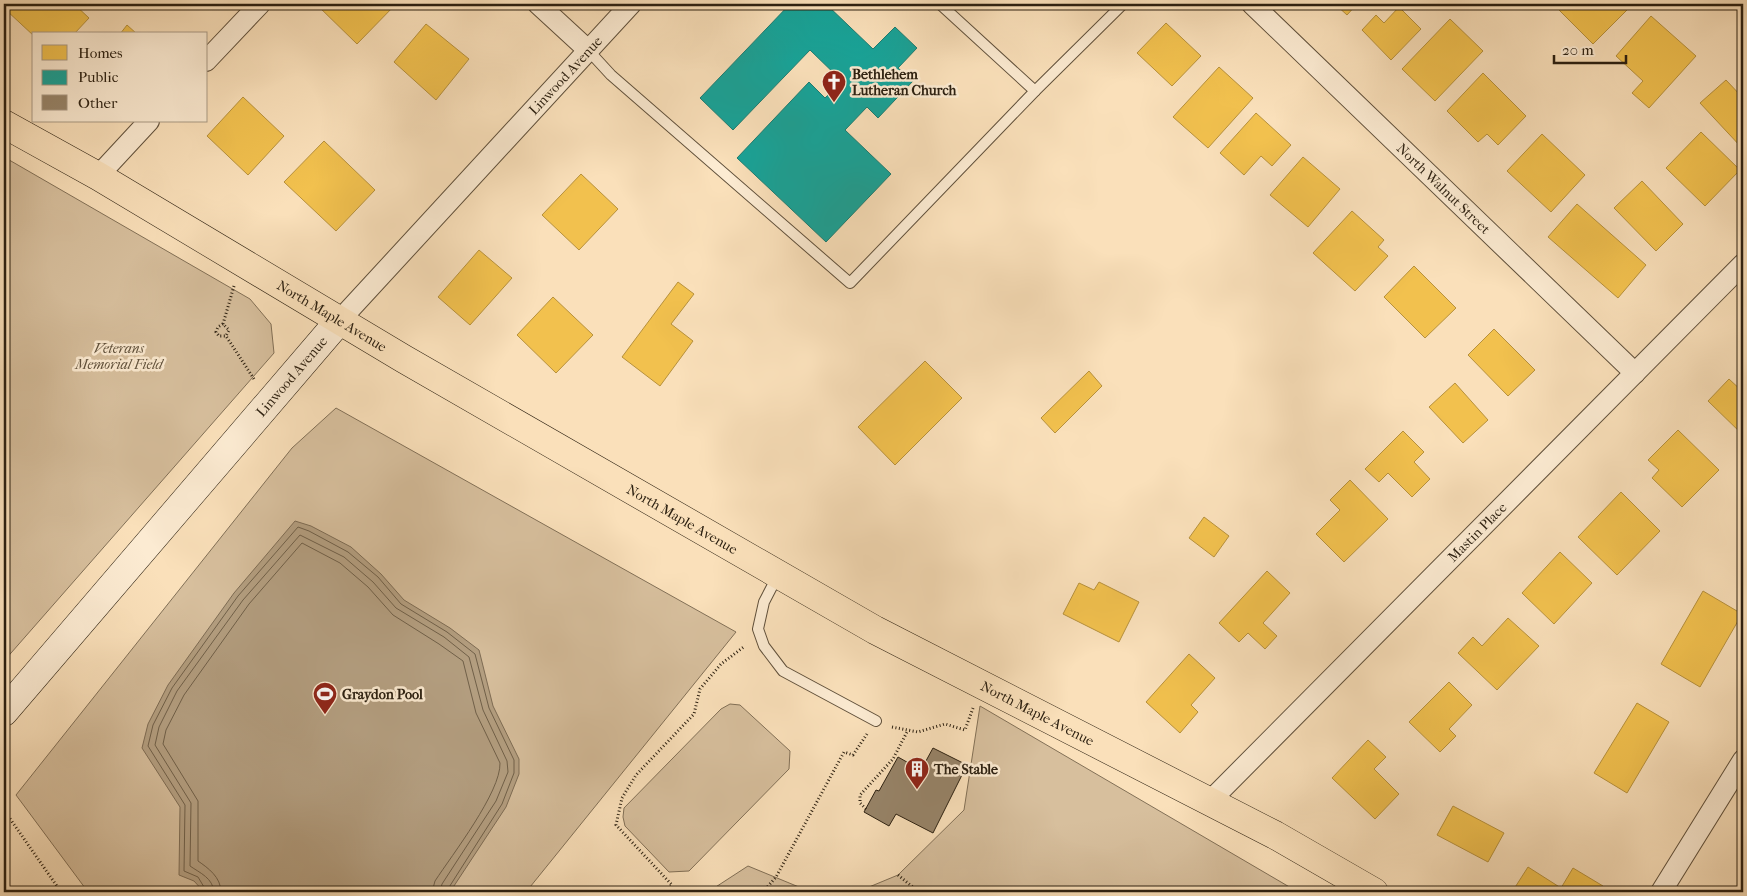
<svg xmlns="http://www.w3.org/2000/svg" width="1747" height="896" font-family="'IM FELL French Canon',serif">
  <style>
    .green { fill: #d7bf9d; stroke: #827057 }
    .water { fill: #b49f81; stroke: #7e6c54 }
    .homes { fill: #f2c14e; stroke: #b7913c }
    .public { fill: #17a398; stroke: #1d7c70 }
    .lines { fill: none; stroke-linecap: round; stroke-linejoin: round }
    .shore { stroke: #706049; stroke-width: 1 }
    .building { fill: #978469; stroke: #2c2011 }
    .service-casing { stroke: #60503b; stroke-width: 12 }
    .minor-casing { stroke: #60503b; stroke-width: 22 }
    .secondary-casing { stroke: #2c2011; stroke-width: 29 }
    .primary-casing { stroke: #2c2011; stroke-width: 29 }
    .path { stroke: #2c2011; stroke-width: 3; stroke-dasharray: 1 2.5; stroke-linecap: butt }
    .service { stroke: #fcebd2; stroke-width: 10 }
    .minor { stroke: #fcebd2; stroke-width: 20 }
    .secondary { stroke: #fcebd2; stroke-width: 28 }
    .primary { stroke: #fae0ba; stroke-width: 28 }
    .labels { text-anchor: middle; stroke-width: 5; stroke-linejoin: round; paint-order: stroke }
    .poi-label { font-size: 14px; font-weight: bold; fill: #2c2011; stroke: #fcebd2; text-anchor: start }
    .street-label { font-size: 14px; fill: #2c2011; stroke: #fcebd2 }
    .park-label { font-size: 14px; font-style: italic; fill: #5f503b; stroke: #fcebd2 }
  </style>
  <rect width="100%" height="100%" fill="#fae0ba"/>
  <filter id="stains"><feTurbulence type="fractalNoise" baseFrequency=".004" numOctaves="4"/><feColorMatrix values="0 0 0 0 .2 0 0 0 0 .09 0 0 0 0 .02 0 0 0 .5 -.17"/></filter>
  <radialGradient id="worn" r=".72"><stop offset=".6" stop-color="#630" stop-opacity="0"/><stop offset="1" stop-color="#630" stop-opacity=".3"/></radialGradient>
  <g class="green">
    <path d="M4 157 250 299 271 324 274 353 4 661Z"/>
    <path d="M336 408 736 632 526 892H88L16 795 292 448Z"/>
    <path d="M730 704 740 705 790 751 789 769 689 871 669 872 625 826 623 817 624 808 721 709Z"/>
    <path d="M980 706 1298 892H857L898 875 964 810Z"/>
    <path d="M748 866 811 892H708Z"/>
  </g>
  <path class="water" d="M295 521 311 526 351 547 381 574 404 600 450 628 479 650 493 706 519 759V774L506 807 450 892H204L194 881 179 875 180 807 142 748 148 724 168 685 234 593Z"/>
  <g class="homes">
    <path d="M12 4H74L89 18 74 34H34V36L6 10Z"/>
    <path d="M316 4H396L357 44Z"/>
    <path d="M1335 4H1357L1347 15Z"/>
    <path d="M1553 4H1622L1628 9 1593 44Z"/>
    <path d="M1399 7 1421 29 1391 60 1362 30 1376 15 1384 23Z"/>
    <path d="M1651 16 1696 56 1649 108 1632 93 1643 81 1616 56Z"/>
    <path d="M1450 19 1483 51 1435 101 1402 69Z"/>
    <path d="M1166 23 1201 56 1172 86 1137 53Z"/>
    <path d="M426 24 469 59 436 100 394 62Z"/>
    <path d="M127 25 137 34H120Z"/>
    <path d="M1219 67 1253 98 1208 148 1173 117Z"/>
    <path d="M1483 73 1526 116 1498 145 1487 134 1478 142 1447 111Z"/>
    <path d="M1726 80 1743 98 1742 148 1700 103Z"/>
    <path d="M243 97 284 136 248 175 207 136Z"/>
    <path d="M1256 113 1291 145 1272 166 1261 156 1244 175 1220 153Z"/>
    <path d="M1701 132 1740 170 1705 206 1666 168Z"/>
    <path d="M1542 134 1585 175 1551 212 1507 171Z"/>
    <path d="M324 141 375 190 336 231 284 182Z"/>
    <path d="M1303 157 1340 189 1308 227 1270 195Z"/>
    <path d="M581 174 618 209 579 250 542 215Z"/>
    <path d="M1642 181 1683 224 1656 251 1614 208Z"/>
    <path d="M1577 204 1646 265 1618 298 1548 237Z"/>
    <path d="M1352 211 1384 240 1378 247 1388 256 1355 291 1313 253Z"/>
    <path d="M479 250 512 278 470 325 438 297Z"/>
    <path d="M1414 266 1456 308 1425 338 1384 297Z"/>
    <path d="M678 282 694 294 671 324 693 341 660 386 622 357Z"/>
    <path d="M553 297 593 335 556 373 517 335Z"/>
    <path d="M1494 329 1535 370 1508 396 1468 355Z"/>
    <path d="M925 361 962 398 895 465 858 427Z"/>
    <path d="M1089 371 1102 386 1055 433 1041 418Z"/>
    <path d="M1729 379 1743 392V435L1708 401Z"/>
    <path d="M1455 383 1488 420 1463 443 1429 407Z"/>
    <path d="M1678 430 1719 470 1682 507 1652 478 1659 470 1648 460Z"/>
    <path d="M1403 431 1424 452 1414 462 1430 479 1412 497 1388 473 1379 482 1365 469Z"/>
    <path d="M1350 480 1388 519 1344 562 1316 534 1340 510 1330 500Z"/>
    <path d="M1621 492 1660 531 1617 575 1578 537Z"/>
    <path d="M1204 517 1229 536 1214 557 1189 538Z"/>
    <path d="M1560 552 1592 583 1554 624 1522 593Z"/>
    <path d="M1267 571 1290 593 1263 623 1277 636 1265 649 1248 633 1239 642 1219 623Z"/>
    <path d="M1099 582 1139 602 1119 642 1063 614 1079 583 1094 590Z"/>
    <path d="M1703 591 1742 614 1700 687 1661 664Z"/>
    <path d="M1508 618 1539 646 1497 690 1458 653 1473 637 1482 646Z"/>
    <path d="M1189 654 1215 678 1191 705 1198 712 1180 733 1146 702Z"/>
    <path d="M1449 682 1472 705 1449 729 1456 736 1440 752 1409 722Z"/>
    <path d="M1637 703 1669 722 1627 793 1594 773Z"/>
    <path d="M1368 740 1386 757 1374 769 1399 794 1375 819 1332 778Z"/>
    <path d="M1453 806 1504 833 1488 862 1437 835Z"/>
    <path d="M1528 867 1561 888 1573 868 1603 886 1599 892H1512Z"/>
  </g>
  <path class="public" d="M790 4H826L873 49 895 27 917 48 898 68 913 81 878 118 867 107 845 130 891 174 826 242 737 158 809 82 825 98 842 81 810 50 733 130 700 98Z"/>
  <g class="lines">
    <g class="shore">
      <path d="M207 892 198 877 184 871 185 805 148 746 153 725 172 688 238 596 298 527 309 531 348 552 378 577 401 604 447 632 475 654 489 708 514 760V773L502 804 446 892"/>
      <path d="M214 892C213 878 200 873 190 866L191 803 155 745 159 727 177 691 243 600 300 535 344 557 373 582 396 608 444 637 469 657 483 710 507 761 508 772 496 801 442 884 440 892"/>
      <path d="M221 892C221 877 208 868 198 861V801L163 744 166 730 184 695 249 604 302 543 340 563 368 587 393 615 439 644 463 661 476 713 500 763C501 792 452 855 435 881L432 892"/>
    </g>
  </g>
  <path class="building" d="M933 748 967 765 933 833 896 814 889 826 864 812 876 790 879 791 898 757 921 770Z"/>
  <g class="lines">
    <defs>
      <g id="service">
        <path d="M940 4 1035 91 1123 4"/>
        <path d="M588 50 611 75 850 283 1035 91"/>
        <path d="M778 575 764 602 758 629 764 646 783 671 876 721"/>
      </g>
      <g id="minor">
        <path d="M538 4 588 50"/>
        <path id="s1" d="M1252 4 1635 373"/>
        <path d="M206 61 260 4"/>
        <path d="M98 176 149 121"/>
        <path id="s2" d="M339 321 631 4"/>
        <path id="s3" d="M1210 801 1743 264"/>
        <path d="M1661 892 1743 760"/>
      </g>
      <g id="secondary">
        <path id="s4" d="M4 712 339 321"/>
      </g>
      <g id="primary">
        <path id="s5" d="M4 124 98 176 404 359 875 630 1275 835 1374 892"/>
      </g>
    </defs>
    <use href="#service" class="service-casing"/>
    <use href="#minor" class="minor-casing"/>
    <use href="#secondary" class="secondary-casing"/>
    <use href="#primary" class="primary-casing"/>
    <g class="path">
      <path d="M234 286 223 324 229 330 226 336 254 379"/>
      <path d="M223 324 218 327 216 332 219 336H226"/>
      <path d="M892 727 918 732 945 724 965 730 973 708"/>
      <path d="M866 809 860 803V795L893 759 908 730"/>
      <path d="M4 810 61 892"/>
      <path d="M898 875 919 892"/>
      <path d="M666 892 672 885 616 825 622 798 636 775 694 714 700 689 721 664 745 646"/>
      <path d="M763 892 776 877 844 752 853 755 867 734"/>
    </g>
    <use href="#service" class="service"/>
    <use href="#minor" class="minor"/>
    <use href="#secondary" class="secondary"/>
    <use href="#primary" class="primary"/>
  </g>
  <defs>
    <symbol id="church-pin" viewBox="-11 -11 22 30"><path d="M0 17L-7.5 6A9.5 9.5 0 1 1 7.5 6Z" fill="#8f2418" stroke="#fcebd2"/><path d="M-1.2-6h2.4v3.5h3.3v2.4h-3.3V6h-2.4V-.1h-3.3v-2.4h3.3Z" fill="#fff"/></symbol>
    <symbol id="stadium-pin" viewBox="-11 -11 22 30"><path d="M0 17L-7.5 6A9.5 9.5 0 1 1 7.5 6Z" fill="#8f2418" stroke="#fcebd2"/><path d="M0-5a6.5 5 0 1 0 0 10a6.5 5 0 1 0 0-10ZM-3.5-1.8h7v3.6h-7Z" fill="#fff"/></symbol>
    <symbol id="building-pin" viewBox="-11 -11 22 30"><path d="M0 17L-7.5 6A9.5 9.5 0 1 1 7.5 6Z" fill="#8f2418" stroke="#fcebd2"/><path d="M-4-6H4V6H1V3H-1V6H-4ZM-2.5-4.3h1.7v1.8h-1.7ZM.8-4.3h1.7v1.8H.8ZM-2.5-1h1.7V.8h-1.7ZM.8-1h1.7V.8H.8Z" fill="#fff"/></symbol>
  </defs>
  <g fill-rule="evenodd">
    <use href="#church-pin" x="820" y="68" width="28" height="38"/>
    <use href="#stadium-pin" x="311" y="680" width="28" height="38"/>
    <use href="#building-pin" x="903" y="755" width="28" height="38"/>
  </g>
  <g class="labels">
    <g class="poi-label">
      <text x="852" y="79">Bethlehem<tspan x="852" dy="16">Lutheran Church</tspan></text>
      <text x="342" y="699">Graydon Pool</text>
      <text x="934" y="774">The Stable</text>
    </g>
    <g class="street-label">
      <text dy="5" stroke="none"><textPath href="#s2" startOffset="334">Linwood Avenue</textPath></text>
      <text dy="5" stroke="none"><textPath href="#s1" startOffset="266">North Walnut Street</textPath></text>
      <text dy="5" stroke="none"><textPath href="#s5" startOffset="380">North Maple Avenue</textPath></text>
      <text dy="5" stroke="none"><textPath href="#s4" startOffset="442">Linwood Avenue</textPath></text>
      <text dy="5" stroke="none"><textPath href="#s5" startOffset="785">North Maple Avenue</textPath></text>
      <text dy="5" stroke="none"><textPath href="#s3" startOffset="379">Mastin Place</textPath></text>
      <text dy="5" stroke="none"><textPath href="#s5" startOffset="1190">North Maple Avenue</textPath></text>
    </g>
    <g class="park-label">
      <text x="119" y="353">Veterans<tspan x="119" dy="16">Memorial Field</tspan></text>
    </g>
  </g>
  <rect width="1747" height="896" fill="none" stroke="#fae0ba" stroke-width="20"/>
  <rect x="5" y="5" width="1737" height="886" fill="none" stroke="#2c2011" stroke-width="2.5"/>
  <rect x="10" y="10" width="1727" height="876" fill="none" stroke="#2c2011"/>
  <rect x="32" y="32" width="175" height="90" fill="#fcebd2" stroke="#a99a85"/>
  <rect x="42" y="45" width="25" height="15" fill="#f2c14e" stroke="#a99a85"/>
  <text x="78" y="58" font-size="15" fill="#2c2011">Homes</text>
  <rect x="42" y="70" width="25" height="15" fill="#17a398" stroke="#a99a85"/>
  <text x="78" y="82" font-size="15" fill="#2c2011">Public</text>
  <rect x="42" y="95" width="25" height="15" fill="#978469" stroke="#a99a85"/>
  <text x="78" y="108" font-size="15" fill="#2c2011">Other</text>
  <path d="M1554 55v8h72v-8" fill="none" stroke="#2c2011" stroke-width="2.5"/>
  <text x="1562" y="55" font-size="15" fill="#2c2011" stroke="#fcebd2" stroke-width="4" paint-order="stroke">20 m</text>
  <rect width="100%" height="100%" filter="url(#stains)"/>
  <rect width="100%" height="100%" fill="url(#worn)"/>
</svg>
